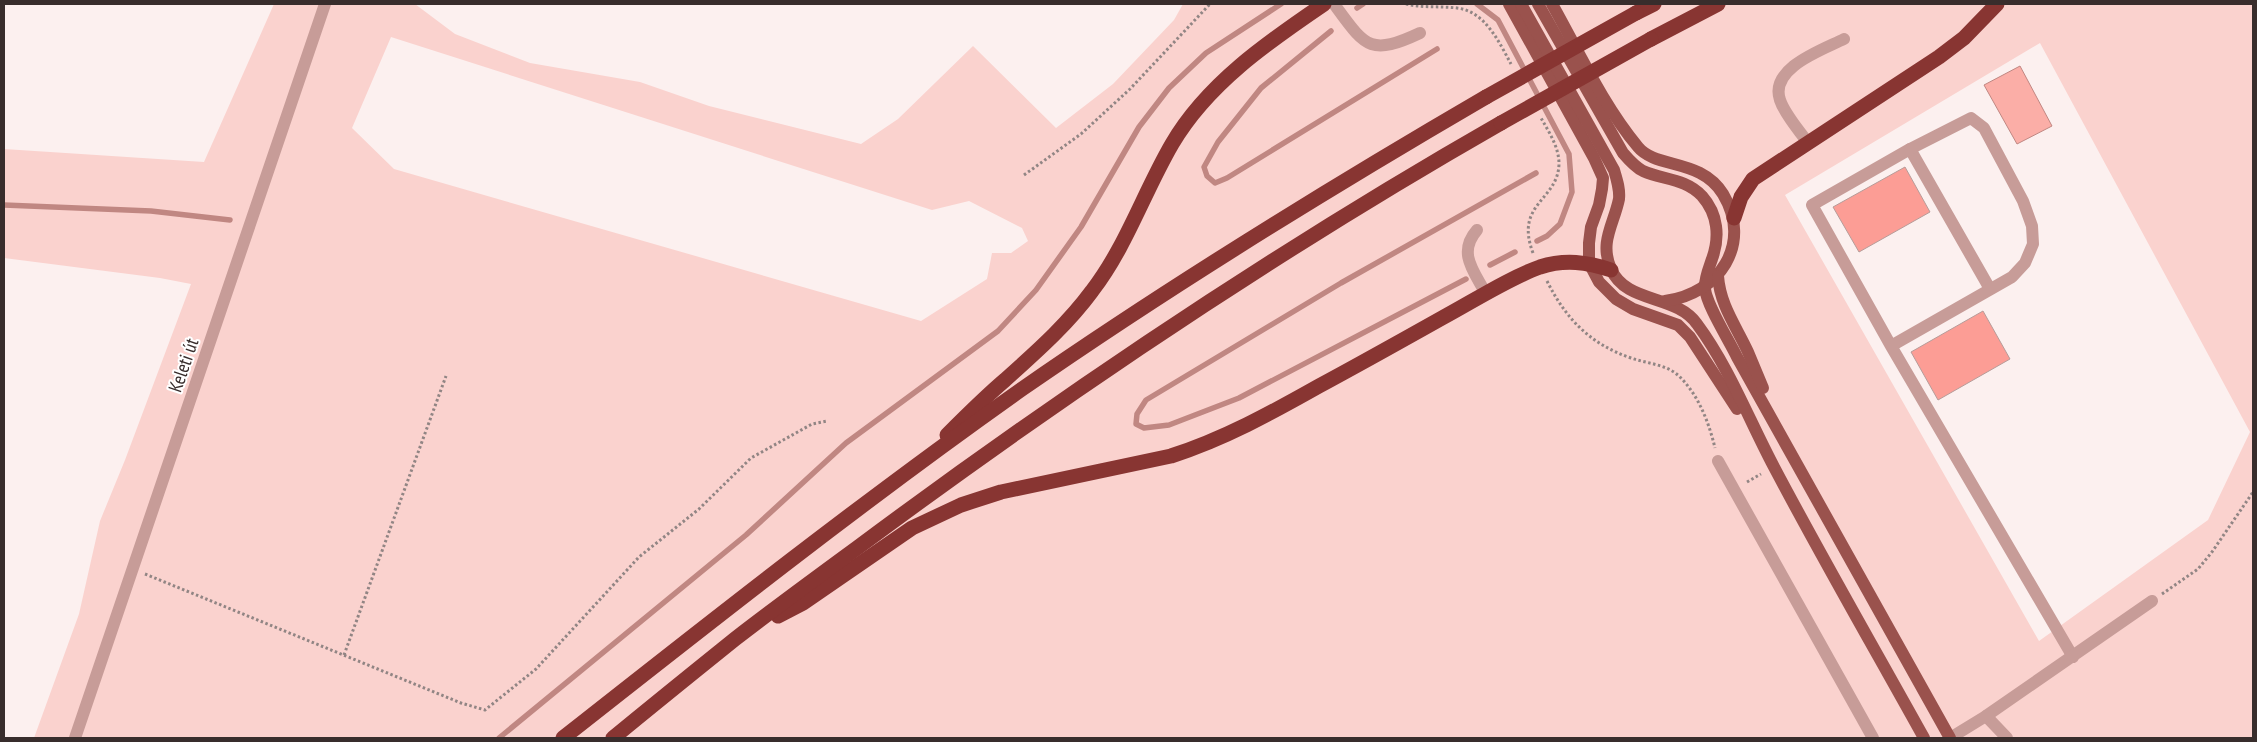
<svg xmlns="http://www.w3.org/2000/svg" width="2257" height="742" font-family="'PT Sans Narrow',sans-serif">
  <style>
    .green { fill: #fad2ce; fill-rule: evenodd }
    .water { fill: #fbaea7; stroke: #c08782 }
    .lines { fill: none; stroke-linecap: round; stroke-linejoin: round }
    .stream { stroke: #c08782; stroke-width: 5.5 }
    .building { fill: #fc9d95; stroke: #b79c99 }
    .path { stroke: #918584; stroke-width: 3; stroke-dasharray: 2.5 2.5; stroke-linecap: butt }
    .minor { stroke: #c79c98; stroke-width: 12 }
    .major { stroke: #9a524d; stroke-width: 12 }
    .highway { stroke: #883532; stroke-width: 15 }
    .highway-bridge { stroke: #883532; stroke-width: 15 }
    .labels { text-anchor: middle; stroke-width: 4; stroke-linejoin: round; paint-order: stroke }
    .street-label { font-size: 19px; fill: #382d2c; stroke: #fff }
  </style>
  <rect width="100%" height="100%" fill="#fcf0ef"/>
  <path class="green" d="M274 4H415L455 34 530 63 640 82 709 106 861 144 898 119 973 46 1056 128 1113 84 1174 20 1183 4H2253V738H34L79 614 100 521 125 460 191 284 160 278 4 258V149L204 162ZM391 37 932 210 969 201 1022 228 1028 241 1011 253H992L987 279 921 321 394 169 352 128ZM2040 43 2250 432 2208 520 2039 641 1785 195Z"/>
  <path class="water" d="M2020 66 2052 126 2017 144 1984 85Z"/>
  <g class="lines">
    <g class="stream">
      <path d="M1477 4 1498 20 1569 154 1572 192 1560 224 1547 236 1537 241"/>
      <path d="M1357 8 1363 4"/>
      <path d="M1331 31 1261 88 1218 142 1204 167 1207 176 1215 183 1227 178 1437 49"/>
      <path d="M4 205 151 211 230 220"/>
      <path d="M1490 265 1515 252"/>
      <path d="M1466 279 1239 398 1169 425 1144 428 1136 424 1137 414 1146 400 1341 283 1536 173"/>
      <path d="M499 738 746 535 846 443 998 331 1036 290 1081 227 1139 127 1169 88 1206 53 1281 4"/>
    </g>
  </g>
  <g class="building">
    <path d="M1905 167 1930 212 1859 252 1833 207Z"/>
    <path d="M1983 311 2010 359 1938 400 1911 352Z"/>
  </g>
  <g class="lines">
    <g class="path">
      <path d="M1406 4C1422 8 1440 6 1457 8 1485 11 1499 42 1511 64"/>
      <path d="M1024 175 1081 134 1130 89 1210 4"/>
      <path d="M1533 253C1514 203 1558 201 1559 164 1559 147 1549 132 1541 118"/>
      <path d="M1547 281C1566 319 1590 344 1631 358 1648 364 1667 364 1680 377 1699 396 1709 423 1715 448"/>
      <path d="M1747 482 1761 474"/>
      <path d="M145 574 461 703 485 710 536 669 639 557 699 509 751 458 812 424 827 421"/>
      <path d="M2162 594 2198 569 2212 552 2253 492"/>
      <path d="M344 655 446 376"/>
    </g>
    <g class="minor">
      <path d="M1334 4C1365 46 1369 57 1420 33"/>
      <path d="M1808 143C1799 130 1785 115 1780 100 1769 68 1822 50 1844 39"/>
      <path d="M1910 149 1990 289"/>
      <path d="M1477 230C1457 253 1474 271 1486 294"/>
      <path d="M1891 346 2012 277 2025 263 2033 244 2032 226 2023 201 1984 128 1971 118 1910 149 1812 205 1891 346 2073 657"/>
      <path d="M1718 461 1873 738"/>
      <path d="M1986 716 2007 738"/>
      <path d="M75 738 325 4"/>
      <path d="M1950 738 1986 716 2152 601"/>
    </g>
    <g class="major">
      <path d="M1509 4 1594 158 1603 178 1602 189 1599 205 1591 227 1589 243V263L1599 282 1616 299 1633 309 1678 325 1690 337 1737 409"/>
      <path d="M1521 4 1614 170C1617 180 1620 189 1619 199 1614 224 1599 242 1611 269 1626 304 1676 294 1697 324 1729 367 1749 420 1774 467 1822 558 1874 648 1924 738"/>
      <path d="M1538 4 1623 153C1629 160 1635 167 1643 171 1663 180 1685 178 1702 196 1718 214 1720 237 1712 259 1709 268 1704 279 1705 289 1707 306 1729 340 1737 357L1950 738"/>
      <path d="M1552 4C1579 52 1603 105 1638 147 1656 169 1701 158 1723 194 1753 244 1719 294 1665 301"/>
      <path d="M1718 276C1720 305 1736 326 1748 352 1753 364 1758 376 1763 388"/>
    </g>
    <g class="highway">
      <path d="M1636 13 1654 4"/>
      <path d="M1651 39 1718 4"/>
      <path d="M1734 218 1741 197 1753 179 1939 57 1964 38 1997 4"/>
      <path d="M947 435C966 416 985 397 1005 380 1036 352 1067 325 1092 291 1126 247 1144 192 1172 144 1207 84 1268 42 1324 4"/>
      <path d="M778 616 803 603 912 528 961 505 1001 492 1171 456C1224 439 1271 413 1319 386 1360 364 1401 341 1442 318 1472 302 1509 278 1540 267 1565 259 1587 262 1611 270"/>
      <path d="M563 738C714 619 865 500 1022 389 1172 285 1328 189 1486 97"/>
      <path d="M613 738C653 705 694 672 735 639 775 608 816 578 857 548 1064 394 1277 251 1501 123"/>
    </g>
    <g class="highway-bridge">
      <path d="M1486 97 1636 13"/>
      <path d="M1501 123 1651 39"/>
    </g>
  </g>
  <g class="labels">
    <g class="street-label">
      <text transform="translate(183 365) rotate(-71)" y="7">Keleti út</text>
    </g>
  </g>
  <rect width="2257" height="742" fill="none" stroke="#382d2c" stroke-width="10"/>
</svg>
